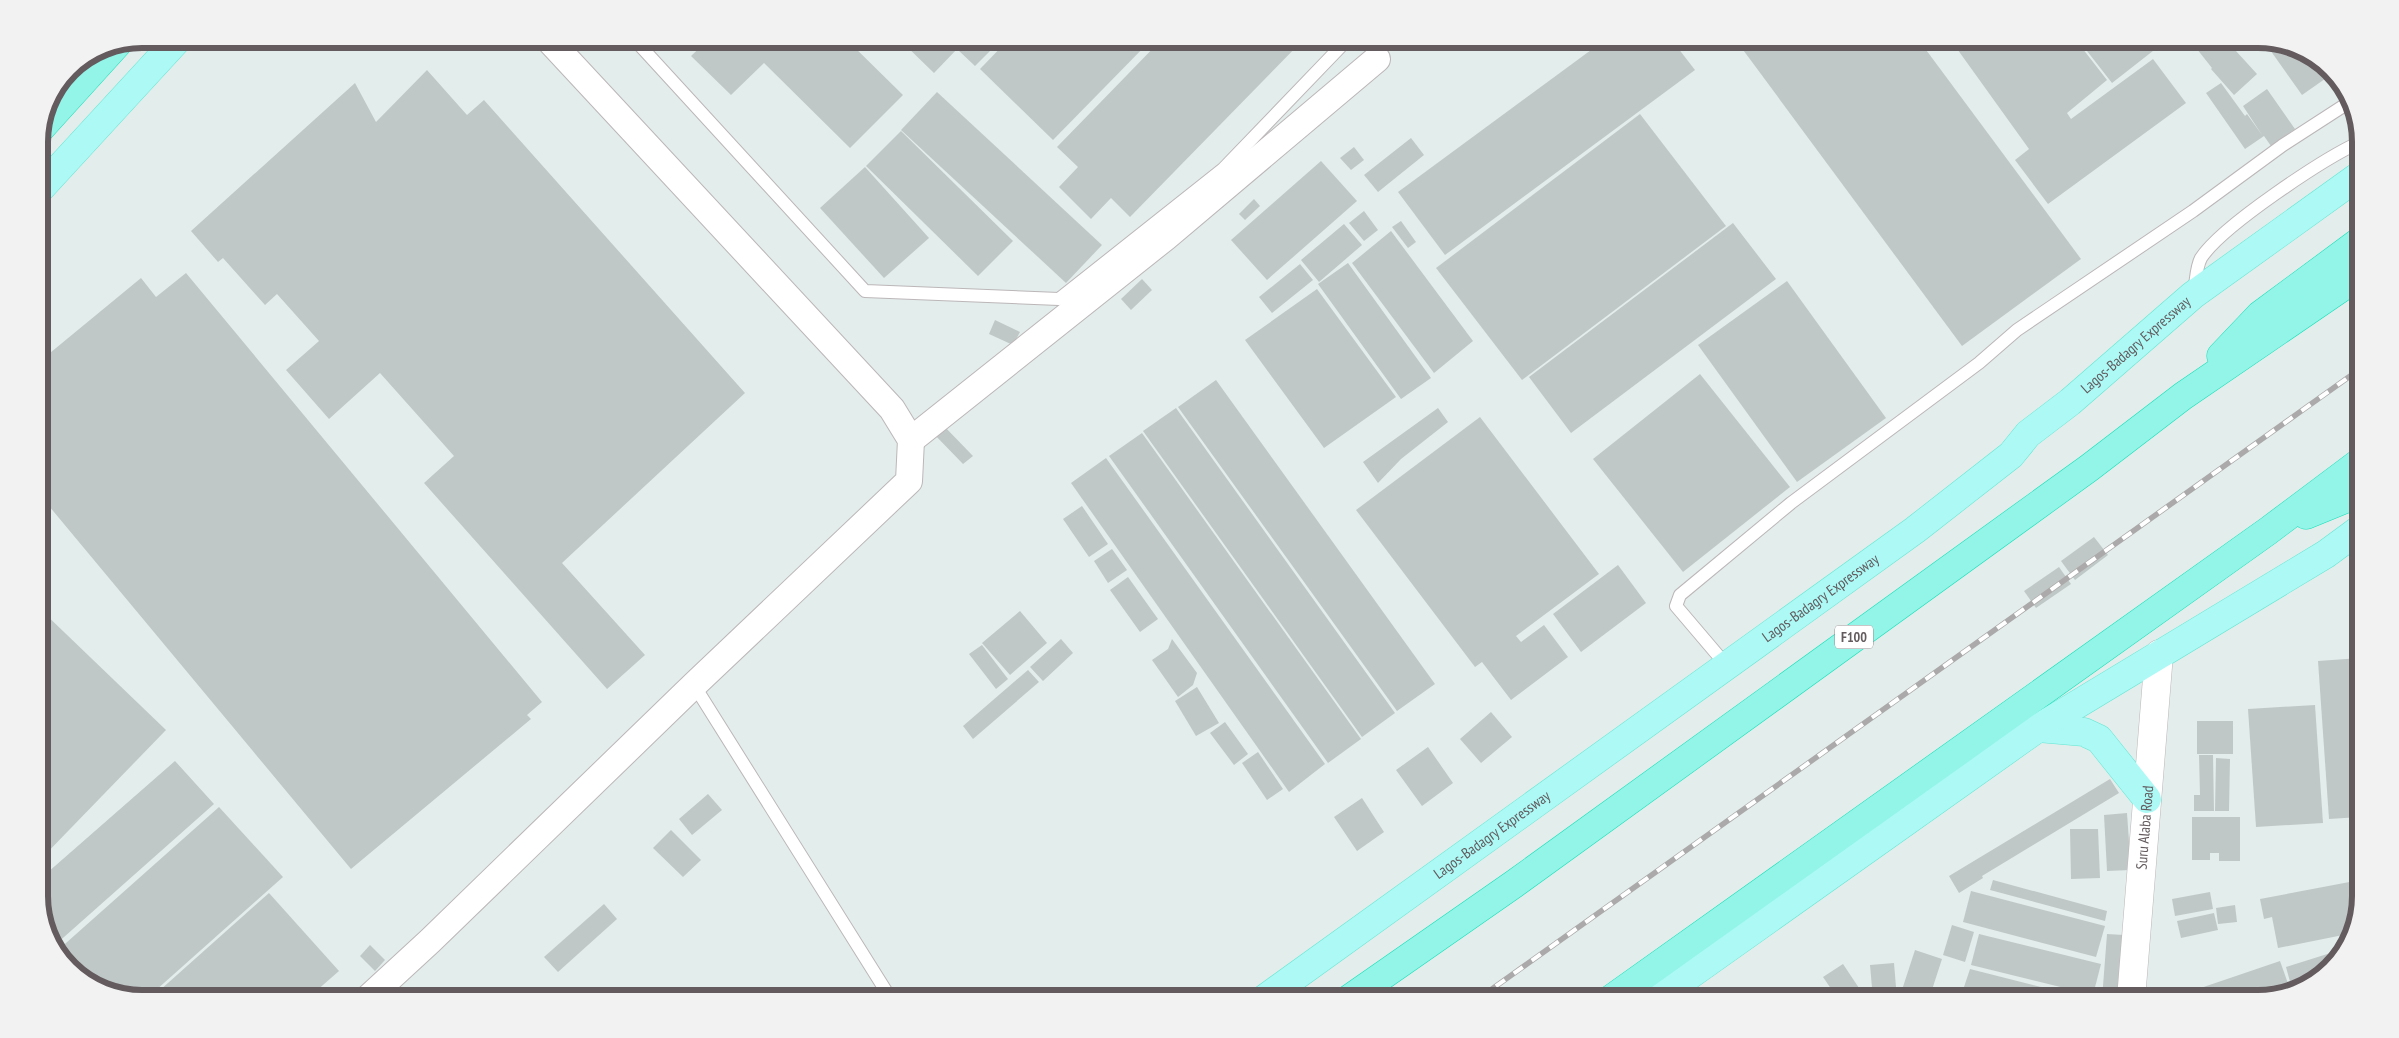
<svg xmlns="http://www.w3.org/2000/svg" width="2399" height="1038" font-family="'PT Sans Narrow',sans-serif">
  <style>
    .building { fill: #c0c8c7 }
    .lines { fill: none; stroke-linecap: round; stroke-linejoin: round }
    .lane-casing { stroke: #bcb6b8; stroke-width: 14 }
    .street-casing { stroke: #bcb6b8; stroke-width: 28 }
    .secondary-casing { stroke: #bcb5b7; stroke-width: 29 }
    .primary-casing { stroke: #62e6d1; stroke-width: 29 }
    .highway-casing { stroke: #11dfb7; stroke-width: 29 }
    .lane { stroke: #fff; stroke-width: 12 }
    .street { stroke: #fff; stroke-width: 26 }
    .secondary { stroke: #fff; stroke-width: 28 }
    .primary { stroke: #acf9f6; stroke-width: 28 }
    .highway { stroke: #92f5e8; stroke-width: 28 }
    .rail-casing { stroke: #aba9a9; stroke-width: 5.5 }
    .rail { stroke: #fff; stroke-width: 4; stroke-dasharray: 11; stroke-linecap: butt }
    .labels { text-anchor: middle; stroke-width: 4; stroke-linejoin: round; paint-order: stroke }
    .shield { fill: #fff; stroke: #928c8e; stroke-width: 1 }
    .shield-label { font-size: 14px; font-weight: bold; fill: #635b5e }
    .street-label { font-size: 15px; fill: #635b5e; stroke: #fff }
    .rim { fill: none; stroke: #635b5e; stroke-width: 6 }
  </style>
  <rect width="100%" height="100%" fill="#e3edec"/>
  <g class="building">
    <path d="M709 39H846L903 95 850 148 764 63 731 95 691 56Z"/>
    <path d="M899 39H1002L975 66 957 49 934 73Z"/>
    <path d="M1009 39H1152L1053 140 980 69Z"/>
    <path d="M1162 39H1304L1130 217 1111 198 1091 219 1059 187 1078 167 1057 147Z"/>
    <path d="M1606 39H1671L1695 70 1445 255 1398 192Z"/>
    <path d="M1735 39H1918L2081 259 1962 346Z"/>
    <path d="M1950 39H2068L2074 47 2079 44 2107 80 2067 113 2071 119 2153 59 2186 103 2048 204 2015 160 2029 149Z"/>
    <path d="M2070 39H2151L2158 47 2112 83 2080 42 2075 45Z"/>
    <path d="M2189 39H2225L2257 74 2234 95 2211 69 2212 68Z"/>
    <path d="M2263 40 2296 46 2332 74 2302 95Z"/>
    <path d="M427 70 467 115 484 100 745 393 562 563 645 655 607 689 424 483 454 456 380 373 329 419 286 370 319 341 277 294 265 305 223 258 218 262 191 231 355 83 376 122Z"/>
    <path d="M2221 83 2245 116 2247 114 2262 135 2243 106 2267 89 2295 129 2271 146 2264 136 2245 149 2206 93Z"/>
    <path d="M937 92 1102 245 1066 283 901 130Z"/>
    <path d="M1640 114 1726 226 1522 380 1436 268Z"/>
    <path d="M901 131 1013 241 978 276 866 166Z"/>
    <path d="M1411 138 1424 155 1378 192 1364 175Z"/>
    <path d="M1354 147 1364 160 1351 170 1340 158Z"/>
    <path d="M1321 161 1357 201 1267 280 1231 240Z"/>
    <path d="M865 167 929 238 884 278 820 208Z"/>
    <path d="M1254 199 1260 206 1245 220 1239 214Z"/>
    <path d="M1364 211 1378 230 1364 241 1349 223Z"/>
    <path d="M1401 221 1416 242 1408 248 1392 227Z"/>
    <path d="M1733 223 1776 279 1571 433 1529 377Z"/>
    <path d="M1344 224 1362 245 1319 282 1301 260Z"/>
    <path d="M1391 231 1473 341 1434 373 1352 263Z"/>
    <path d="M1348 263 1431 378 1401 399 1318 284Z"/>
    <path d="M1300 264 1313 280 1272 313 1259 297Z"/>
    <path d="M186 273 542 702 527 715 531 719 351 869 39 494V362L141 278 156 297Z"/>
    <path d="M1142 279 1152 290 1131 310 1121 299Z"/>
    <path d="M1787 281 1886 418 1797 482 1698 345Z"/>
    <path d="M1317 289 1396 397 1324 448 1245 340Z"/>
    <path d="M995 320 1020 332 1013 345 989 334Z"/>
    <path d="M1700 374 1790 487 1683 572 1593 459Z"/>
    <path d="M1216 380 1435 684 1397 711 1178 407Z"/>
    <path d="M1176 408 1395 713 1362 737 1143 431Z"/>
    <path d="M1438 408 1448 422 1401 459 1378 483 1363 462Z"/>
    <path d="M1480 417 1599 574 1516 636 1521 642 1544 625 1568 657 1511 700 1482 662 1475 667 1356 510Z"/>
    <path d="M941 423 973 456 963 464 932 432Z"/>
    <path d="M1142 433 1361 739 1328 763 1109 456Z"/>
    <path d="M1106 458 1325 764 1289 792 1071 483Z"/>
    <path d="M1082 506 1108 544 1089 557 1063 519Z"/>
    <path d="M2094 537 2108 555 2075 580 2061 561Z"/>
    <path d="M1112 549 1127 570 1108 583 1094 561Z"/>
    <path d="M1618 565 1646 603 1581 652 1553 614Z"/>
    <path d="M2059 567 2071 584 2036 608 2024 591Z"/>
    <path d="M1128 577 1158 619 1140 632 1110 590Z"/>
    <path d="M39 608 166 730 39 861Z"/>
    <path d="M1020 611 1047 643 1010 675 982 643Z"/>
    <path d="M1061 639 1073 653 1043 681 1030 667Z"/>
    <path d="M1172 639 1197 673 1193 685 1178 697 1152 660 1168 649Z"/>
    <path d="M982 645 1008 679 996 689 969 654Z"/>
    <path d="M2360 658V817L2329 819 2318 661Z"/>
    <path d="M1028 670 1039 682 973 739 963 726Z"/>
    <path d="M1197 687 1219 723 1196 736 1175 701Z"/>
    <path d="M2315 705 2323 823 2256 827 2248 709Z"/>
    <path d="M1491 712 1512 737 1481 763 1460 739Z"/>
    <rect x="2197" y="721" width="36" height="33"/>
    <path d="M1225 722 1248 754 1234 765 1210 733Z"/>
    <path d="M1428 747 1453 783 1422 806 1396 770Z"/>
    <path d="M1258 752 1283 789 1267 800 1242 763Z"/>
    <path d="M2199 755H2213L2214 811H2194V795H2200Z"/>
    <path d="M2216 758 2230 759 2229 811H2215Z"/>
    <path d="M175 761 214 804 55 945 39 903V894L43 891 39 886V880Z"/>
    <path d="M2110 779 2119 793 1982 876 1983 878 1959 893 1949 876Z"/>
    <path d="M708 794 722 810 692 835 679 819Z"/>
    <path d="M1362 798 1384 832 1357 851 1334 817Z"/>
    <path d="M219 807 283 877 146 999 103 992 60 959 57 951Z"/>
    <path d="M2127 813 2131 870 2107 871 2104 815Z"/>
    <path d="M2192 817H2240V861H2219V853H2210V860H2192Z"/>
    <path d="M2070 829H2098L2100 878 2071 879Z"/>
    <path d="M671 830 701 860 683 877 653 848Z"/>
    <path d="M1993 880 2107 911 2105 921 1990 890Z"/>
    <path d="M2360 880V896L2353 933 2278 948 2272 917 2264 919 2260 899Z"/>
    <path d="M1971 891 2105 926 2096 957 1963 922Z"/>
    <path d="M2210 892 2213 909 2175 916 2172 899Z"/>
    <path d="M269 893 339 971 307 999H150Z"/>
    <path d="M604 904 617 919 558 972 544 957Z"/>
    <path d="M2235 905 2237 922 2218 924 2216 908Z"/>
    <path d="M2214 913 2218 930 2181 938 2177 921Z"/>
    <path d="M1952 925 1974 932 1965 962 1943 955Z"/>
    <path d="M1979 934 2101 964 2093 995 1971 965Z"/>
    <path d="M2107 934 2124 935 2120 999H2102Z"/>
    <path d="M370 945 385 960 375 971 360 956Z"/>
    <path d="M1915 950 1942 959 1929 999H1899Z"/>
    <path d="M2340 950 2315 982 2292 989 2286 967Z"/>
    <path d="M2280 961 2290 989 2257 999H2185L2183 994Z"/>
    <path d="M1894 963 1897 999H1873L1870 965Z"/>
    <path d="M1843 964 1861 991 1847 999H1838L1823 977Z"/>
    <path d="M1970 969 2089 999H1994L1963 990Z"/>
  </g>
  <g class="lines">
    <defs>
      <g id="lane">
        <path d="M634 39 865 291 1059 299 1223 169 1348 39"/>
        <path d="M2194 292C2196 282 2196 267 2201 258 2222 226 2323 159 2360 142"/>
        <path d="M1727 666 1676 606 1680 595 1791 503 1979 363 2017 330 2193 211 2283 145 2348 103"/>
        <path d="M694 685 891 999"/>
      </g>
      <g id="street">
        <path d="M911 440 1166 237 1377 59"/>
        <path d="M367 999 430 941 694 685 909 481 911 440 892 409 548 39"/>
      </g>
      <g id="secondary">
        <path id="s1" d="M2131 999 2159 654"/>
      </g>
      <g id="primary">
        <path d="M39 190 178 39"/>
        <path d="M2038 728 2084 732 2099 739 2147 799"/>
        <path id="s2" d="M1264 999 1915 530 2011 455 2028 434 2070 402 2193 295 2360 175"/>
        <path d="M1656 999 2038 728 2326 554 2360 529"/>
      </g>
      <g id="highway">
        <path d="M40 129 118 43"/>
        <path d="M2221 356 2260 315 2360 241"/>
        <path d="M2306 515 2360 493"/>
        <path d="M1349 999 1514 884 2089 468 2183 396 2360 275"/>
        <path d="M1611 999 2268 531 2360 462"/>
      </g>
    </defs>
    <use href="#lane" class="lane-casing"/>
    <use href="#street" class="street-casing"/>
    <use href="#secondary" class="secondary-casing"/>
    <use href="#primary" class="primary-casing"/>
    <use href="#highway" class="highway-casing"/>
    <use href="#lane" class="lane"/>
    <use href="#street" class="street"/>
    <use href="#secondary" class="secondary"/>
    <use href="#primary" class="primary"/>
    <use href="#highway" class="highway"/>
    <defs>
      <path id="rail" d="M1478 999 2360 369"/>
    </defs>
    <use href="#rail" class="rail-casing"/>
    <use href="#rail" class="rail"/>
  </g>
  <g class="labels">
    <rect class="shield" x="1835" y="625.5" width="38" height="23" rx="4"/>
    <g class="shield-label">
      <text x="1854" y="642">F100</text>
    </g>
    <g class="street-label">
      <text dy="5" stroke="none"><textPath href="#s2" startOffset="1091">Lagos-Badagry Expressway</textPath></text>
      <text dy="5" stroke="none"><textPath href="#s2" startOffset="686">Lagos-Badagry Expressway</textPath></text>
      <text dy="5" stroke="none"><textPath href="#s1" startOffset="172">Suru Alaba Road</textPath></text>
      <text dy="5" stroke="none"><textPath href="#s2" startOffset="281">Lagos-Badagry Expressway</textPath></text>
    </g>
  </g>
  <path d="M0 0H2399V1038H0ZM142 48H2258A94 94 0 0 1 2352 142V896A94 94 0 0 1 2258 990H142A94 94 0 0 1 48 896V142A94 94 0 0 1 142 48Z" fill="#f3f2f2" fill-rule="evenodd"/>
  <path class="rim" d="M142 48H2258A94 94 0 0 1 2352 142V896A94 94 0 0 1 2258 990H142A94 94 0 0 1 48 896V142A94 94 0 0 1 142 48Z"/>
</svg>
